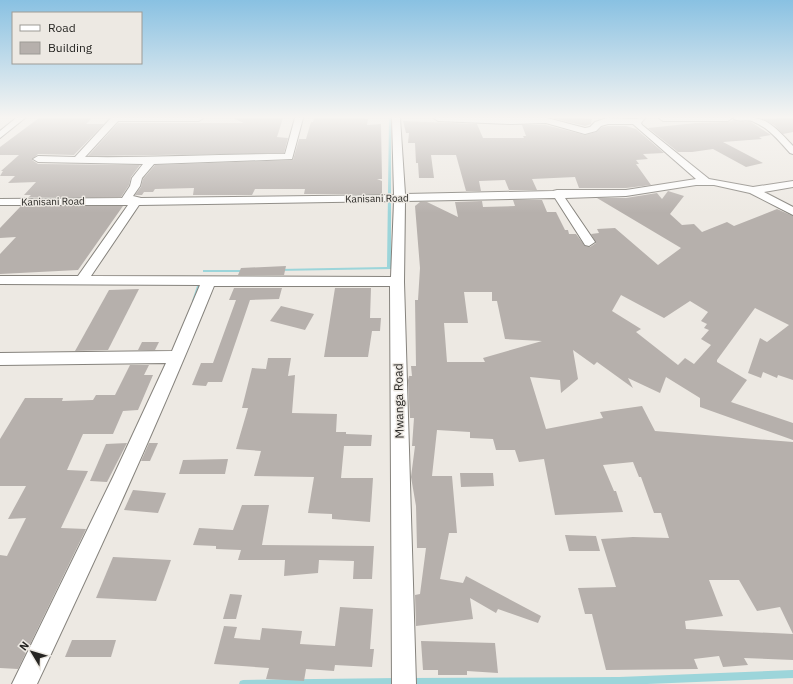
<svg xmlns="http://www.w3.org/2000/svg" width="793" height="684" font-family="'IBM Plex Sans',sans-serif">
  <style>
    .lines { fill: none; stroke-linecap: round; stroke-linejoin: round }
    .stream { fill: #9cd5da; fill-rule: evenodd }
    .building { fill: #b6b0ac; fill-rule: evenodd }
    .street-casing { stroke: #86837d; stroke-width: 2 }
    .street { fill: #fff; fill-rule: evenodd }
    .labels { text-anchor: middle; stroke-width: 3; stroke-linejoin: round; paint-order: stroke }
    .far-street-label { font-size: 10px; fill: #262522; stroke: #ede9e3 }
    .street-label { font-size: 12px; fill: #262522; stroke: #ede9e3 }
  </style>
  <rect width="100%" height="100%" fill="#ede9e3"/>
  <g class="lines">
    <g class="stream">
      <path d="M389 118H391V269L276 271V270L278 269 387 267Z"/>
      <path d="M203 270H246L248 271 246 272H203Z"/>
      <path d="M199 280H203V281L196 301 194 303 192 301Z"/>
      <path d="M793 670V678L647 684H407L406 682 407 679 410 678 619 677Z"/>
      <path d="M398 678 401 679 402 682 401 684H239L240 681 243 680Z"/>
    </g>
  </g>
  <g class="building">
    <path d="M39 118H92L86 124H104L74 155 38 154 32 160 38 164 140 165 131 177 129 185 121 197H29L31 195H24L36 182 8 183 15 176H0L3 171H1L19 155H0V147Z"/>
    <path d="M233 118H283L277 137 288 138 284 153 88 156 118 123H244Z"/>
    <path d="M314 118H365L364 119H368L367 125 381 124 382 179H377L382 181V194H304L305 189H255L252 195H193L194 188 155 189 153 192H144L142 195H135L141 187 143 179 155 165 293 160 299 139H306L311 122H313Z"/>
    <path d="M552 118H582L592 119 591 124 585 126Z"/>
    <path d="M778 118H793V132L783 134 774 125 763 119Z"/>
    <path d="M734 120 751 122 771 135 759 137 762 139 723 142 763 163 746 167 713 149 692 152H678L648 128 696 123 728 122Z"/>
    <path d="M403 121 477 124 483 138H524L523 136H526L522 125H546L585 135 596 132 602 127 608 126H626L636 129 664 153 643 154 648 159 636 160 639 164H636L651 185 626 188H579L575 177 532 179 537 190H509L505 180 479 181 481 191H466L456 155H431L434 178H419L418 163H416L415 143H408L409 133H406Z"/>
    <path d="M668 191 684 196 670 214 682 225 694 224 702 232 727 222 734 226 777 209 793 216V380L778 375 777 378 763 372 761 378 748 373 760 338 767 342 789 325 755 308 717 360V362L747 380 731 402 793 423V440L700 407V398L666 377 660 393 628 378 633 388 597 362 594 365 573 350 578 379 561 393 560 380 530 377 546 429 603 418 600 412 642 406 655 431 793 442V660L744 658 748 665 723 667 719 656 694 659 698 669 606 670 592 614H585L578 588 616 587 601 539 633 537 669 538 661 513H654L641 477H639L633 462 603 465 614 491H616L623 512 555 515 544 459 519 462 515 450H496L493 439 470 438V432L437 430 432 476H452L457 533H449L440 579 463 583 466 576 541 616 538 623 498 609 496 613 470 598 473 619 416 626 415 595 420 594 426 548H417L416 506 411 477 415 446H412L414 418H410L408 380 409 376H412L411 366H416L415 300H418L420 268 415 206 420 202H427L458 217 455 202 482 201 483 207 515 206 513 200H542L547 212H556L565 230H568L569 234H576L585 246 590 247 596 243 591 234 599 233 597 229 615 228 658 265 681 248 597 198H626L657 193 662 199ZM464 292H492V301H497L505 339 542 341 483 358 485 362H447L444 323H468ZM621 295 664 318 690 301 708 312 701 321 707 324 704 328 709 330 701 339 711 345 694 364 685 358 678 365 636 332 641 329 612 311ZM709 580H739L757 611 780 607 793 634 686 629 685 621 723 616Z"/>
    <path d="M21 206H123L78 270 0 274V254L16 237 0 238V228Z"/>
    <path d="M286 266 284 275H238L241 268Z"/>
    <path d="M234 288H282L279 299 250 300 222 382H208L206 386 192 385 201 363H213L236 300H229Z"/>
    <path d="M335 288H371L370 318H381L380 331H372L368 357H324Z"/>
    <path d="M139 289 108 350 75 351 109 290Z"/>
    <path d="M281 306 314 314 305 330 270 321Z"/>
    <path d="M142 342H159L155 350H138Z"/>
    <path d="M268 358H291L288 376 295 375 292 413 337 414 336 432H346V434L372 435 371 446H344L341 478H373L370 522 332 519V514L308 513 314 477 254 476 261 451 236 449 248 408H242L252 368 266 369Z"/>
    <path d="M130 365H149L144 375H153L138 410 123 411 113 434H83L67 470 88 471 61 528 86 529 18 669 0 668V555L7 556 26 518 8 519 26 486H0V439L25 398H63L62 401 93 400 96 395H115Z"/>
    <path d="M127 443 107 482 90 481 106 444Z"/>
    <path d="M149 443H158L150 461H141Z"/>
    <path d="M228 459 225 474H179L183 460Z"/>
    <path d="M460 473H493L494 486 461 487Z"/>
    <path d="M133 490 166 493 158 513 124 510Z"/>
    <path d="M242 505H269L262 545 374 546 372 579H353L354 561 319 560 318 573 284 576 285 560H238L241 550 216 549V546L193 545 199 528 233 530Z"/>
    <path d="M565 535 596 536 600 551H569Z"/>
    <path d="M113 557 171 560 156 601 96 598Z"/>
    <path d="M230 594 242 595 236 619H223Z"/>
    <path d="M340 607 373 609 370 649H374L372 667 335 665 334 671 306 669 304 681 266 679 269 668 214 664 224 626 237 627 234 638 260 640 262 628 302 631 300 644 335 646Z"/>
    <path d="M72 640H116L111 657H65Z"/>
    <path d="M421 641 495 643 498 673 467 671V675H438V670H423Z"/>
  </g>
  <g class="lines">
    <defs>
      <g id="street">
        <path d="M16 118H25L0 138V131Z"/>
        <path d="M111 118H203L199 121H118L85 157C152 158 218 154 285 154L295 118H303L292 159 154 164 142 178 140 186 133 196 141 198 394 195 392 118H400L405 194 553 191 557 190H626L696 179 633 124H608L601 126 596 131 585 134 546 123 511 124 438 121 434 118H547L585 128 590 127 595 122 607 118 635 119 645 118 641 123 642 125 709 179 753 187 793 181V187L764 192 793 207V215L750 193 714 185H696L626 196 565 198 595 242 589 246 585 245 555 198 405 201 404 282 416 684H392L390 286H214C160 420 99 552 37 684H12L113 477 166 363 0 365V353L172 351 200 285 0 284V276H78L128 205H0V199L122 198 130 186 132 178 143 164 38 162 33 159 38 156 75 157ZM394 201 391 277 91 276 139 205Z"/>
        <path d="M659 118H732L728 121H663Z"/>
        <path d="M733 118C765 114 772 124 793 146V154L790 153C779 141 769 128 754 122 747 118 738 123 733 118Z"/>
      </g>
    </defs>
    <use href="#street" class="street-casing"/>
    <use href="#street" class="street"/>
  </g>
  <linearGradient id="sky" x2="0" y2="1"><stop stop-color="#89c1e2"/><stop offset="0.55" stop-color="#f7f5f2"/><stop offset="1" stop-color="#f7f5f2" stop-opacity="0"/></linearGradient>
  <rect width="793" height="213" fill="url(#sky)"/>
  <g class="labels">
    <g class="far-street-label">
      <text transform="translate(377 198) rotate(-1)" y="4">Kanisani Road</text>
      <text transform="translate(53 201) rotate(-1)" y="4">Kanisani Road</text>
    </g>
    <g class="street-label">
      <text transform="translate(399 401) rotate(-91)" y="4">Mwanga Road</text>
    </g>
  </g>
  <rect x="12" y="12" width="130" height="52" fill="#ede9e3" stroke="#9d9b96"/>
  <rect x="20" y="25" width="20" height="6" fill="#ffffff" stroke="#9d9b96"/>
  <text x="48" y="32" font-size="12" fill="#262522">Road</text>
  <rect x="20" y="42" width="20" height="12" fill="#b6b0ac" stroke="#9d9b96"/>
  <text x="48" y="52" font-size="12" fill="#262522">Building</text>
  <g transform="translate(32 652) rotate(308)" stroke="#ede9e3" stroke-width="3" paint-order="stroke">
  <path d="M0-3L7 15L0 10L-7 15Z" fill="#262522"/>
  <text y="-6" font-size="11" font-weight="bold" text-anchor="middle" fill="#262522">N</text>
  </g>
</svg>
